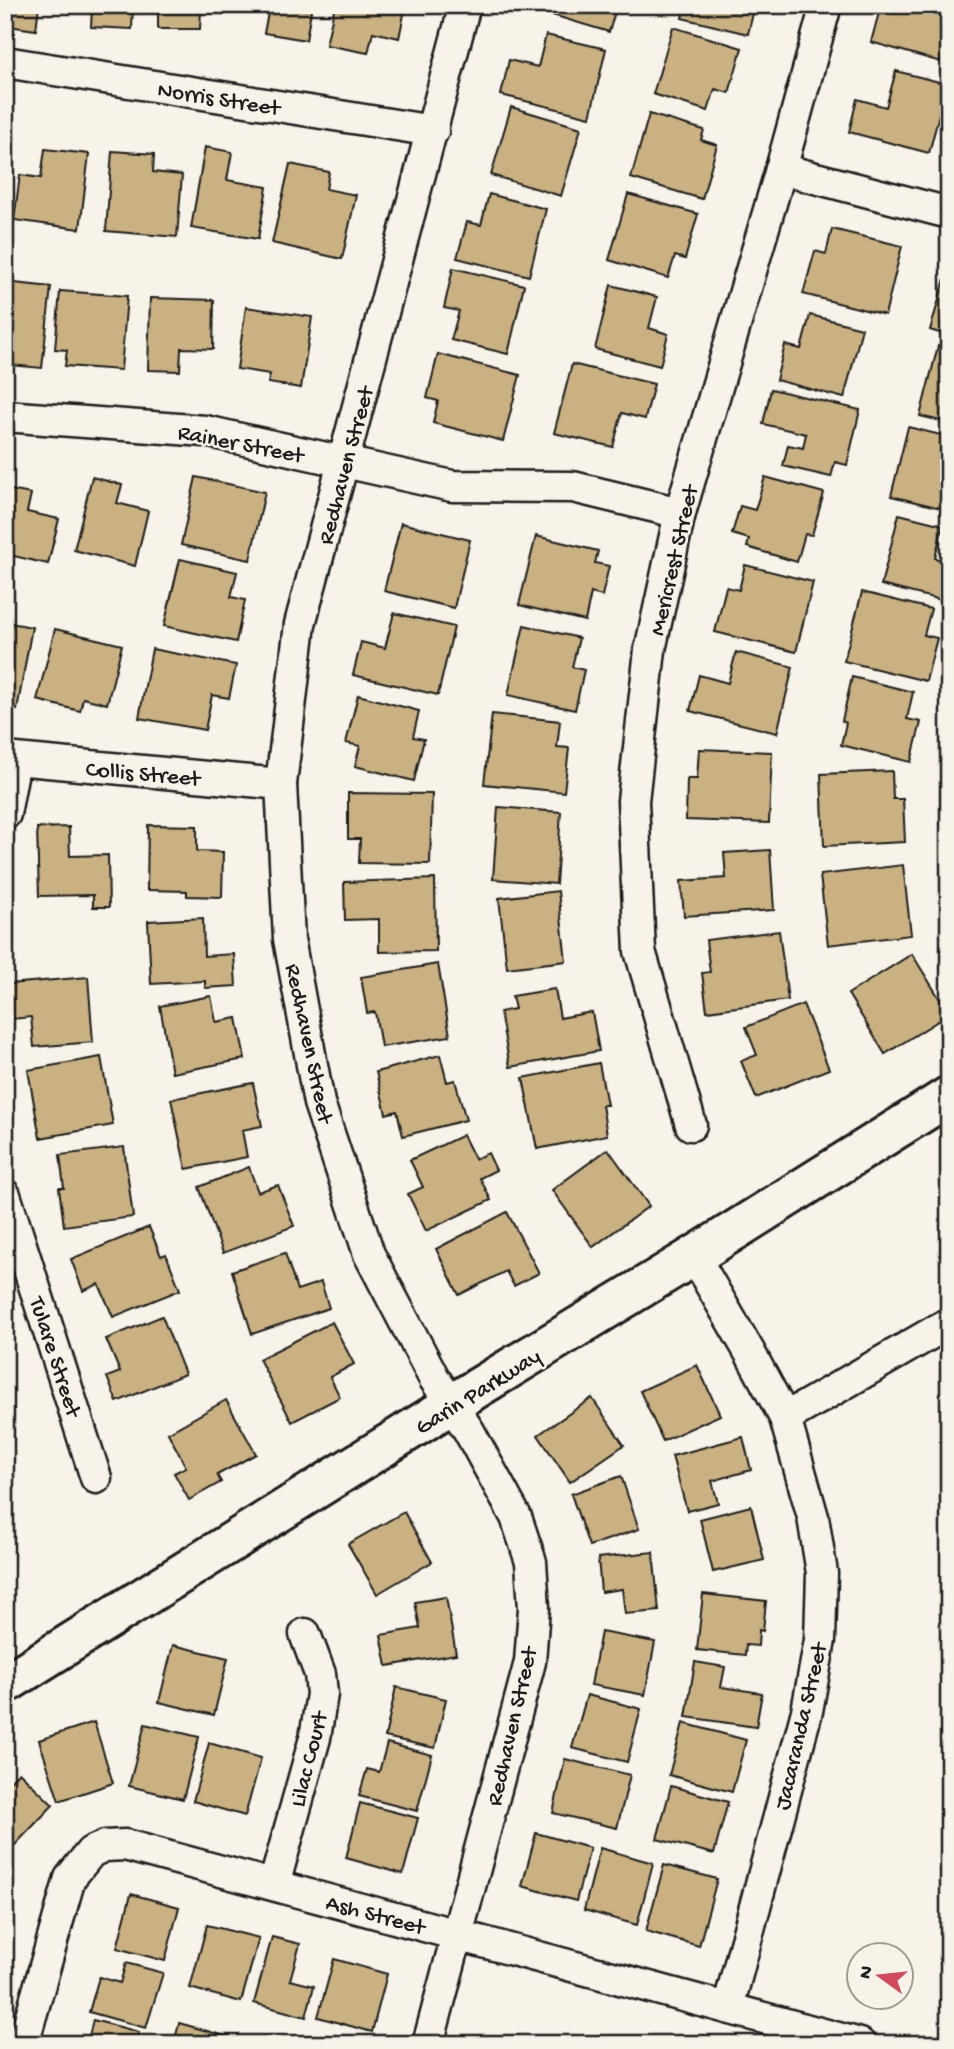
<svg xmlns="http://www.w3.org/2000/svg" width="954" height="2049" font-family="'Gochi Hand',sans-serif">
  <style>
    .building { fill: #cab181; stroke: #1c1c1c; stroke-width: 2 }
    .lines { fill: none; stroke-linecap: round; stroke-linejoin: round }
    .street-casing { stroke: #1c1c1c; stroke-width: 35 }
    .secondary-casing { stroke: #1c1c1c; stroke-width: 44 }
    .street { stroke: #f7f3e8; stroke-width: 30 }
    .secondary { stroke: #f7f3e8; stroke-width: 38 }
    .labels { text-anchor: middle; stroke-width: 5; stroke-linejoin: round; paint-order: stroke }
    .street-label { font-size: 23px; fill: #1c1c1c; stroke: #f7f3e8 }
  </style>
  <rect width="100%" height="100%" fill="#f7f3e8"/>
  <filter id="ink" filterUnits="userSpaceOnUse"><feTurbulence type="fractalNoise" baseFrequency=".0143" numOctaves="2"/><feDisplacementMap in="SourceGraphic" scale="14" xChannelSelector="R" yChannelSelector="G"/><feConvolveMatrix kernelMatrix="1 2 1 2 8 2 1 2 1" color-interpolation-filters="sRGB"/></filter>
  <g filter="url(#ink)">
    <g class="building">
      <path d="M10 5H39L36 30 8 26Z"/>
      <path d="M66 5H133L132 29 91 27 92 8H66Z"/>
      <path d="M158 5H229V11L201 10 200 29H158Z"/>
      <path d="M244 5H312L306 40 264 33 268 13 244 9Z"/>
      <path d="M335 5H406L399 38 373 32 368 53 326 45Z"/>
      <path d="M529 5H617L609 32 529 8Z"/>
      <path d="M685 5H755L748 34 682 18Z"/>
      <path d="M881 5H949V33L941 62 871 42Z"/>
      <path d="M673 27 742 48 729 93 715 89 708 111 653 94Z"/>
      <path d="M546 35 606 49 590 117 501 95 509 60 538 67Z"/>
      <path d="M896 71 947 84 929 153 849 132 857 99 886 107Z"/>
      <path d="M511 107 581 128 561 196 491 175Z"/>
      <path d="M649 114 704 130 701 140 717 145 702 199 631 178Z"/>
      <path d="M205 147 232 152 227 180 267 187 258 239 191 228Z"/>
      <path d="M45 149 89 154 80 229 14 220 20 175 41 178Z"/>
      <path d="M112 151 154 154 153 172 182 175 177 237 106 231Z"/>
      <path d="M290 164 329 172 326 189 356 195 342 259 272 243Z"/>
      <path d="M489 194 546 209 529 276 457 258 467 222 481 225Z"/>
      <path d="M628 194 698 214 685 259 675 256 668 278 609 260Z"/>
      <path d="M832 229 902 246 885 315 803 294 815 251 826 254Z"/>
      <path d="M949 265V336L930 330Z"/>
      <path d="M453 268 524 285 508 354 451 340 459 311 444 308Z"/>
      <path d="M5 282 51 287 42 368 11 365 13 352 5 351Z"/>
      <path d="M611 285 657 297 649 328 668 334 660 366 595 349Z"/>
      <path d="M60 291 127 296 121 370 65 366 67 350 55 349Z"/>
      <path d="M150 298 214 300 213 349 181 348 180 371 148 370Z"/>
      <path d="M246 307 312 317 301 388 268 383 270 374 237 369Z"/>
      <path d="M810 315 862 328 844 398 776 380 785 345 801 349Z"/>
      <path d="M938 346 949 349V423L920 416Z"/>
      <path d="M438 354 520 375 503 441 433 423 438 401 427 398Z"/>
      <path d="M572 364 654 384 645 419 622 413 613 447 554 433Z"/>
      <path d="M771 389 860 410 847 465 835 462 831 477 783 466 788 445 803 448 806 434 763 424Z"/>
      <path d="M908 427 949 437V510L891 496Z"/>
      <path d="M92 477 122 485 117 503 148 511 135 566 74 550Z"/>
      <path d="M196 477 265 492 250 560 181 545Z"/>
      <path d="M765 477 824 493 812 535 805 534 797 562 747 547 749 539 732 534 740 506 755 510Z"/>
      <path d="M5 489 31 494 27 512 59 519 48 564 5 554Z"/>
      <path d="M899 514 943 525 935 558 949 562V602L881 585Z"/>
      <path d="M401 523 470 540 454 608 384 591Z"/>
      <path d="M536 536 598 551 595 563 609 566 602 596 591 593 585 621 519 605Z"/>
      <path d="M180 559 237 572 231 597 245 600 236 642 164 626Z"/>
      <path d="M745 565 813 582 796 652 715 632 726 587 739 590Z"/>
      <path d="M862 592 931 609 924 635 937 638 926 681 844 661Z"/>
      <path d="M394 613 454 627 438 695 353 675 361 642 385 648Z"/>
      <path d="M5 622 32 627 17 710 5 707Z"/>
      <path d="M524 625 579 638 572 667 584 670 575 710 508 695Z"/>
      <path d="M55 629 122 645 107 704 83 698 80 711 37 700Z"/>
      <path d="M152 649 236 665 229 698 212 695 205 730 139 718Z"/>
      <path d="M736 652 793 667 777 733 690 711 699 675 728 683Z"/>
      <path d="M852 677 913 692 907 719 921 722 911 762 841 745 846 723 842 721Z"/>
      <path d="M358 695 419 711 413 737 424 739 414 781 355 766 360 746 346 743Z"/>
      <path d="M492 714 560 721 557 747 569 748 564 792 484 784Z"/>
      <path d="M699 749 772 752 769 823 686 820 687 779H697Z"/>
      <path d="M892 771 893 799H903L905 842 824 846 821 774Z"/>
      <path d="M348 793 432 794 430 864 359 863 360 839H348Z"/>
      <path d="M498 807 561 812 556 884 493 879Z"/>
      <path d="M148 825 197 826V851L223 852 222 897 187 896V891L147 890Z"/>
      <path d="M69 827 70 856 108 855 109 907H93V895L39 896 37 828Z"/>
      <path d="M770 850 774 910 684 916 681 881 726 878 724 853Z"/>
      <path d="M903 865 911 935 828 945 820 875Z"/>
      <path d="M435 879 436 951 379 952V919L345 920 344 882Z"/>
      <path d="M558 891 566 961 507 968 499 898Z"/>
      <path d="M203 918 204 956 234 954 236 986 205 988V981L151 984 148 921Z"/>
      <path d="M779 931 788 1000 707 1011 702 973 710 972 706 940Z"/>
      <path d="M912 954 949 1014 885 1054 848 994Z"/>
      <path d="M438 964 450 1036 381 1047 375 1012 367 1013 361 977Z"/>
      <path d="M88 977 93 1042 34 1047 31 1017 12 1019 9 984Z"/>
      <path d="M555 989 560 1018 592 1012 599 1051 510 1067 500 1012 515 1009 512 996Z"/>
      <path d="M211 996 216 1022 237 1018 245 1059 172 1073 160 1006Z"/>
      <path d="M803 1004 829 1069 756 1098 741 1061 757 1055 746 1027Z"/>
      <path d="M440 1055 447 1082 455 1080 466 1120 403 1136 397 1111 386 1114 376 1072Z"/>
      <path d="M101 1057 113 1125 40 1138 28 1070Z"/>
      <path d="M599 1063 607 1105H602L607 1135 537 1149 523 1078Z"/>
      <path d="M253 1083 262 1126 242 1130 247 1157 186 1169 171 1099Z"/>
      <path d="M463 1135 475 1159 488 1153 496 1170 480 1178 491 1200 426 1231 408 1194 423 1187 410 1160Z"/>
      <path d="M124 1147 133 1217 64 1226 59 1188H64L60 1155Z"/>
      <path d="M608 1149 649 1206 593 1247 552 1190Z"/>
      <path d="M249 1167 258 1192 278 1185 294 1226 223 1253 199 1187Z"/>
      <path d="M507 1212 539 1273 514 1286 506 1271 459 1295 436 1249Z"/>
      <path d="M149 1227 161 1256 166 1254 180 1290 113 1317 99 1284 83 1291 71 1259Z"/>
      <path d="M285 1253 297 1290 321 1282 329 1308 252 1334 232 1271Z"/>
      <path d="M162 1316 185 1374 117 1402 107 1377 120 1372 106 1339Z"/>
      <path d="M332 1322 354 1364 330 1377 340 1397 292 1422 259 1359Z"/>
      <path d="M697 1365 720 1415 663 1441 640 1391Z"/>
      <path d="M592 1398 624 1445 570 1482 538 1435Z"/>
      <path d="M226 1400 256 1454 217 1475 221 1482 189 1500 174 1473 186 1467 168 1433Z"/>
      <path d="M743 1437 751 1470 712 1481 718 1503 687 1511 672 1456Z"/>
      <path d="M621 1476 639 1529 589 1546 571 1494Z"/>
      <path d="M751 1506 764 1560 713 1572 700 1519Z"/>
      <path d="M404 1512 432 1562 377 1594 348 1544Z"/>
      <path d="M653 1552 659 1611 625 1614 622 1589 601 1592 598 1558Z"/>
      <path d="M703 1594 766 1601 763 1631 759 1630 758 1646 746 1645 745 1655 697 1650Z"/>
      <path d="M446 1597 456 1654 387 1666 381 1635 420 1628 415 1602Z"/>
      <path d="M601 1632 655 1642 645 1695 591 1685Z"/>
      <path d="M173 1645 228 1658 214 1715 159 1702Z"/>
      <path d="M695 1662 725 1667 721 1687 762 1693 756 1727 686 1717Z"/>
      <path d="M396 1687 446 1699 435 1748 385 1737Z"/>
      <path d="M587 1695 641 1709 627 1762 572 1748Z"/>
      <path d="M94 1722 113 1783 59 1801 39 1740Z"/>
      <path d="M683 1723 746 1740 732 1792 669 1775Z"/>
      <path d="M145 1724 199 1737 183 1799 129 1786Z"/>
      <path d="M209 1743 261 1758 245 1816 193 1801Z"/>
      <path d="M387 1743 432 1755 417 1811 359 1796 367 1769 379 1772Z"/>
      <path d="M565 1759 630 1775 617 1828 553 1813Z"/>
      <path d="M19 1772 53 1805 14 1846 5 1837V1786Z"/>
      <path d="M671 1786 728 1802 714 1854 657 1839Z"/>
      <path d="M360 1803 418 1818 403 1874 346 1858Z"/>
      <path d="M536 1833 590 1848 576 1901 522 1886Z"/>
      <path d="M600 1848 653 1863 637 1925 584 1910Z"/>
      <path d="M664 1865 717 1879 699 1946 646 1931Z"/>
      <path d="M131 1894 179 1907 165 1961 117 1948Z"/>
      <path d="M207 1925 259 1938 241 2002 190 1988Z"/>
      <path d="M272 1937 300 1944 290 1980 314 1986 306 2017 254 2003Z"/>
      <path d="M334 1959 387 1974 372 2032 318 2017Z"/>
      <path d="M126 1963 163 1973 146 2028 89 2012 99 1977 120 1983Z"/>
      <path d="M93 2020 139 2032 136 2044H87Z"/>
      <path d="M179 2023 232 2038 230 2044H174Z"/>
    </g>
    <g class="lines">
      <defs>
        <g id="street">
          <path d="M5 62 433 131"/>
          <path d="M781 169 949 213"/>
          <path d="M5 416 205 431 452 486 573 487 680 513"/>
          <path d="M5 758 281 784"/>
          <path d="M5 814 15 760"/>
          <path d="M691 1125 640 951 633 801 650 650 680 513 781 169 826 5"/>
          <path d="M5 1195 96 1478"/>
          <path d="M694 1256 750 1353 785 1418 813 1517 822 1573 820 1640 807 1711 728 2008"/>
          <path d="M785 1418 949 1323"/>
          <path d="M274 1885 315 1738 322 1694 320 1674 305 1634"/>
          <path d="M23 2044 70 1878 91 1852 105 1846 125 1845 860 2044"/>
          <path d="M428 2044 530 1662 534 1608 531 1562 516 1517 469 1431 434 1378 369 1254 319 1103 289 939 281 784 300 624 465 5"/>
        </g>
        <path id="secondary" d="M5 1684 479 1387 694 1256 949 1096"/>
      </defs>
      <use href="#street" class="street-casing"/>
      <use href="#secondary" class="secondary-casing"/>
      <use href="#street" class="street"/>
      <use href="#secondary" class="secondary"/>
    </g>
  </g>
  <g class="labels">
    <g class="street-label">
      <text transform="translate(219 97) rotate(9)" y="8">Norris Street</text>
      <text transform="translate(241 442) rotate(11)" y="8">Rainer Street</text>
      <text transform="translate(344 465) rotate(-75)" y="8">Redhaven Street</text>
      <text transform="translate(672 560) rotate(-77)" y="8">Mericrest Street</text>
      <text transform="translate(143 772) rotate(5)" y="8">Collis Street</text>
      <text transform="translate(311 1043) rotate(78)" y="8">Redhaven Street</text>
      <text transform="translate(57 1356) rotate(72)" y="8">Tulare Street</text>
      <text transform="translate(477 1390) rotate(-32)" y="8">Garin Parkway</text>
      <text transform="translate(510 1726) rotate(-77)" y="8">Redhaven Street</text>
      <text transform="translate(799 1726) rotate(-77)" y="8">Jacaranda Street</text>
      <text transform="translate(307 1759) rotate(-76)" y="8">Lilac Court</text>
      <text transform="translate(376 1913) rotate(15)" y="8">Ash Street</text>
    </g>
  </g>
  <rect width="954" height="2049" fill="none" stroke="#f7f3e8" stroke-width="28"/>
  <rect x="14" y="14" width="926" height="2021" fill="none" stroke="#1c1c1c" stroke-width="2.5" filter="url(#ink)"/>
  <g transform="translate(880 1976) rotate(285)"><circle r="33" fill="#f7f3e8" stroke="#9f9d96" stroke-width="2"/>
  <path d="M0-5L12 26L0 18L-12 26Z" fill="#d1495b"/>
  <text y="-10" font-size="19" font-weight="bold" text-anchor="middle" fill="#1c1c1c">N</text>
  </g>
</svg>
